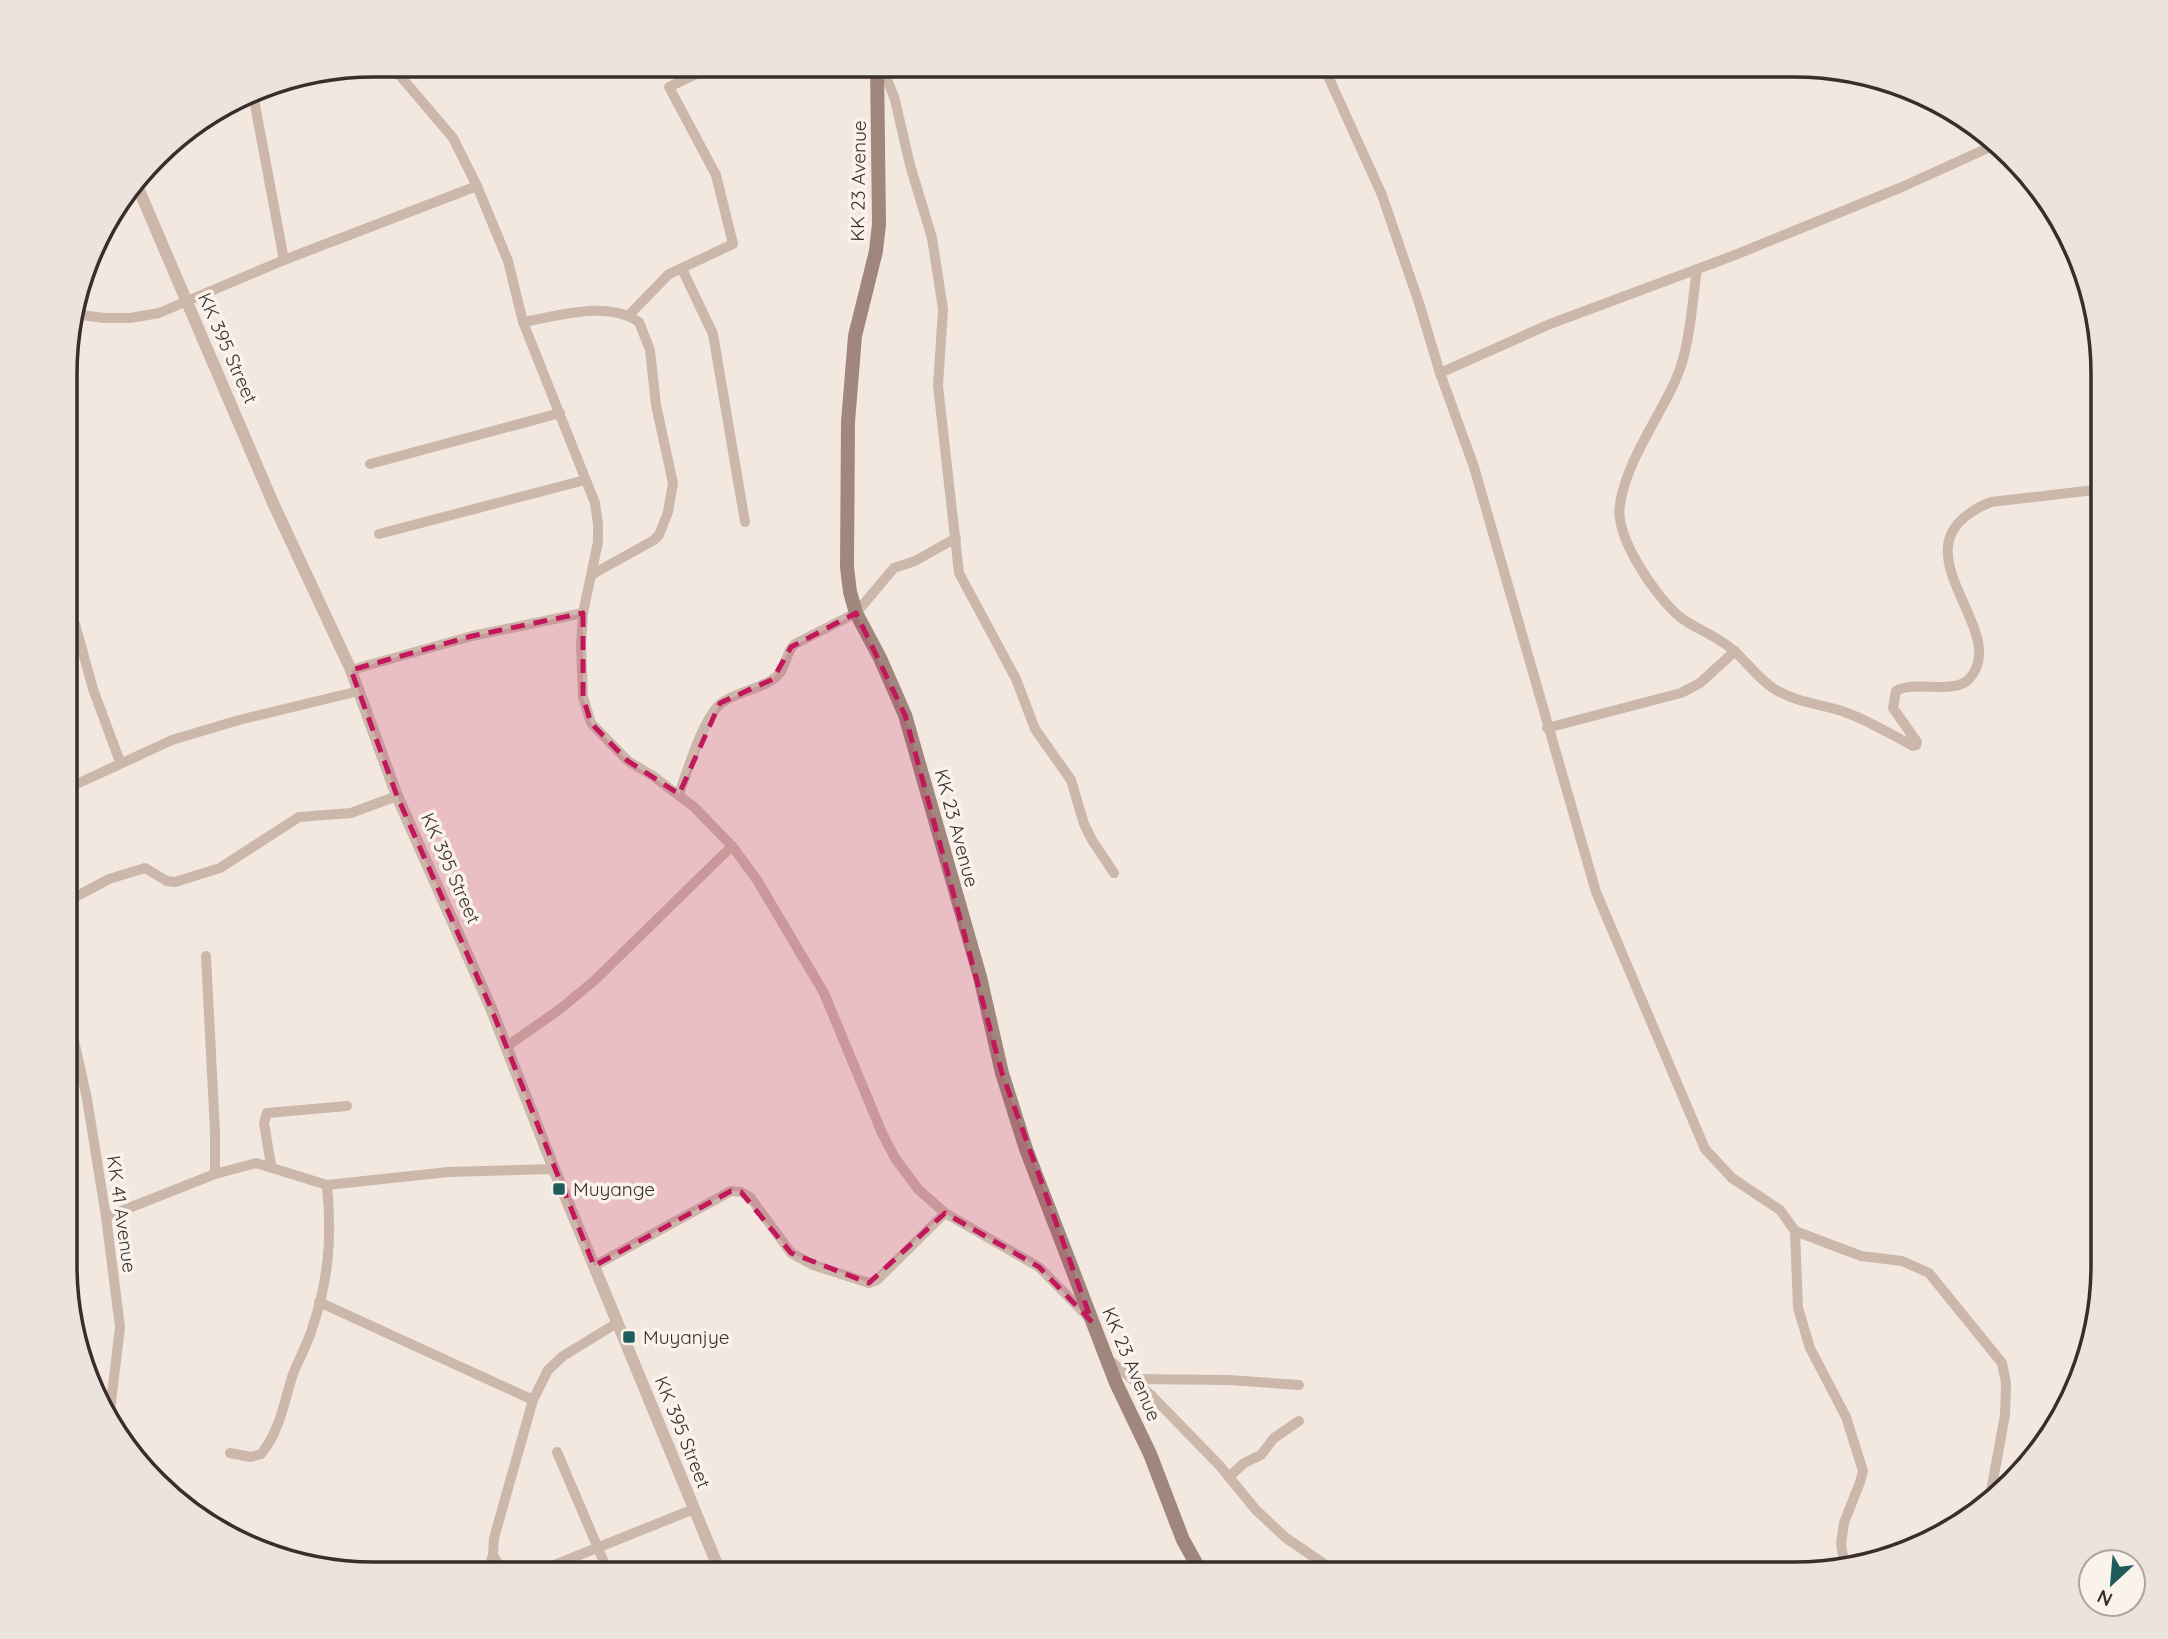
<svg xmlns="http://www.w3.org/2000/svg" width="2168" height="1639" font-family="Quicksand,sans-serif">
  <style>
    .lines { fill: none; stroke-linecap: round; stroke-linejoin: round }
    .minor { stroke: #ccb8ab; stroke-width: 10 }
    .tertiary { stroke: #ccb8ab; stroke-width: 12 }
    .secondary { stroke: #a0867c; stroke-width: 14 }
    .marked { fill: #c2185b; fill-opacity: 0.2; stroke: #c2185b; stroke-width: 5; stroke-dasharray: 14 9; stroke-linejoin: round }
    .poi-dot { fill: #1f5c5b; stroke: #faf3ec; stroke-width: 2.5 }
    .labels { text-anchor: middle; stroke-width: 7; stroke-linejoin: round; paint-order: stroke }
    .street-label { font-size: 19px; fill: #392e2a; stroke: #faf3ec }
    .poi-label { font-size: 19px; fill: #392e2a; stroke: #faf3ec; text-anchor: start }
    .rim { fill: none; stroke: #392e2a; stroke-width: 3.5 }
  </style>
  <rect width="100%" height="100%" fill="#f3e8e0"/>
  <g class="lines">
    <g class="minor">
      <path d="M391 65 453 138 477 186 508 261 523 322 595 503 598 524V542L583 613 581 645 583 697 591 723 628 761 653 776 694 807 732 846 757 880 824 993 882 1133 895 1158 918 1189 945 1213 1039 1267 1090 1319"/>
      <path d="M882 65 895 100 910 165 932 238 943 309 938 386 959 573 1016 679 1035 729 1071 780 1084 824 1092 840 1114 873"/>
      <path d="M1323 65 1382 195 1419 303 1440 373"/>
      <path d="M253 94 284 260"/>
      <path d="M682 269 713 334 745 522"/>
      <path d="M1697 269C1692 303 1690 348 1676 379 1659 418 1627 460 1620 504 1614 537 1656 597 1680 617 1697 630 1718 636 1734 651 1749 664 1759 680 1776 690 1797 702 1819 704 1842 711 1866 719 1890 734 1913 746L1916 745"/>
      <path d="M74 314 104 318H130L159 313 284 260 477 186"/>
      <path d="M629 315 669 274 733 244 716 175 669 87 715 65"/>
      <path d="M523 322C559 316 607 300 639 322L650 350 656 405 673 483 668 512 659 535 654 540 593 574"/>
      <path d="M370 464 560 413"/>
      <path d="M379 534 585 480"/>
      <path d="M67 616 70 617 75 624 93 689 120 762"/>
      <path d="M351 670 472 636 583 613"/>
      <path d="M1547 728 1681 693 1700 683 1735 651"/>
      <path d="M1916 745 1917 742 1893 708 1896 691C1915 680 1954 695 1969 679 2015 630 1884 545 1991 502L2103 489"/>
      <path d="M66 789 172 740 239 720 359 691"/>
      <path d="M679 794C687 772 704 714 723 702 739 691 763 689 777 676 787 668 785 652 795 644L856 613 894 568 915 561 956 538"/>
      <path d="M66 902 109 879 145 868 167 881 175 882 220 868 299 817 351 813 397 796"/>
      <path d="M206 956 215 1132V1174"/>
      <path d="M66 1016 71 1027 87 1099 106 1217 120 1327 109 1419"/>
      <path d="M506 1047 560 1009 595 980 732 846"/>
      <path d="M271 1165 264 1123 267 1113 347 1106"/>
      <path d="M106 1217 215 1174 256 1163 327 1185 448 1172 554 1169"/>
      <path d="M1795 1231 1861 1256 1902 1261 1929 1273 2002 1363 2006 1383 2005 1415 1990 1497"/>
      <path d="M594 1266 731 1191 741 1192 750 1197 791 1253 813 1265 869 1283 877 1280 945 1213"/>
      <path d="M319 1302 533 1400"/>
      <path d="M1107 1358 1151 1395 1220 1466 1256 1510 1286 1538 1339 1574"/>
      <path d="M1133 1379 1228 1380 1299 1385"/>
      <path d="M557 1452 609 1574"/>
      <path d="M230 1453 251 1457 261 1454C280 1431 284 1402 293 1374 299 1359 307 1345 312 1329 329 1279 332 1237 327 1185"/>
      <path d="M1229 1477 1244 1463 1261 1455 1274 1438 1299 1421"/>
      <path d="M1844 1563 1841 1544 1844 1523 1860 1482 1863 1471 1846 1417 1810 1348 1798 1308 1795 1231 1780 1210 1732 1178 1705 1149 1596 892 1474 467 1440 373 1550 324 1735 255 1902 187 1999 143"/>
      <path d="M486 1574 493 1555"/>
      <path d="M504 1574 493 1555 494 1538 533 1400 548 1370 563 1356 617 1323"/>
      <path d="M532 1574 694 1509"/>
    </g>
    <path class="tertiary" d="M136 183 273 503 351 670 397 796 491 1008 554 1169 721 1574"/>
    <path class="secondary" d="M877 65 879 224 876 251 855 336 848 422 847 567 850 592 856 613 880 658 905 715 980 977 1002 1073 1026 1149 1116 1383 1150 1454 1183 1540 1202 1574"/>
  </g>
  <path class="marked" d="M583 613V697L591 723 628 761 679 794 720 703 773 679 791 647 856 613 905 715 1002 1073 1092 1322 1039 1267 945 1213 869 1283 791 1253 741 1192 731 1191 594 1266 491 1008 397 796 351 670 472 636Z"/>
  <g class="poi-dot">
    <rect x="552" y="1182" width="14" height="14" rx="3.5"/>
    <rect x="622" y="1330" width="14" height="14" rx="3.5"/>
  </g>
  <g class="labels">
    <g class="street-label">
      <text transform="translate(858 181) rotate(-89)" y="7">KK 23 Avenue</text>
      <text transform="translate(228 348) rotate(66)" y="7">KK 395 Street</text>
      <text transform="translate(957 828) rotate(75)" y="7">KK 23 Avenue</text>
      <text transform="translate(451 868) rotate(66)" y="7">KK 395 Street</text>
      <text transform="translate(122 1214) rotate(82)" y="7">KK 41 Avenue</text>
      <text transform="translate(1132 1364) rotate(67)" y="7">KK 23 Avenue</text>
      <text transform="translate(683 1432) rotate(68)" y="7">KK 395 Street</text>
    </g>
    <g class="poi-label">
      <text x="573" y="1196">Muyange</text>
      <text x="643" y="1344">Muyanjye</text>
    </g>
  </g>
  <path d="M0 0H2168V1639H0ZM374 77H1794A297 297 0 0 1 2091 374V1265A297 297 0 0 1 1794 1562H374A297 297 0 0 1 77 1265V374A297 297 0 0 1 374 77Z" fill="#ebe3dc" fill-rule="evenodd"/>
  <path class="rim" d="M374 77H1794A297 297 0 0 1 2091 374V1265A297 297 0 0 1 1794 1562H374A297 297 0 0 1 77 1265V374A297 297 0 0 1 374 77Z"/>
  <g transform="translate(2112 1583) rotate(206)"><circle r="33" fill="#faf3ec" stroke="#ada49e" stroke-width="2"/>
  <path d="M0-5L12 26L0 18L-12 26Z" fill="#1f5c5b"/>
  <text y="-10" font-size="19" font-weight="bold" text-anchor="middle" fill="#392e2a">N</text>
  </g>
</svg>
